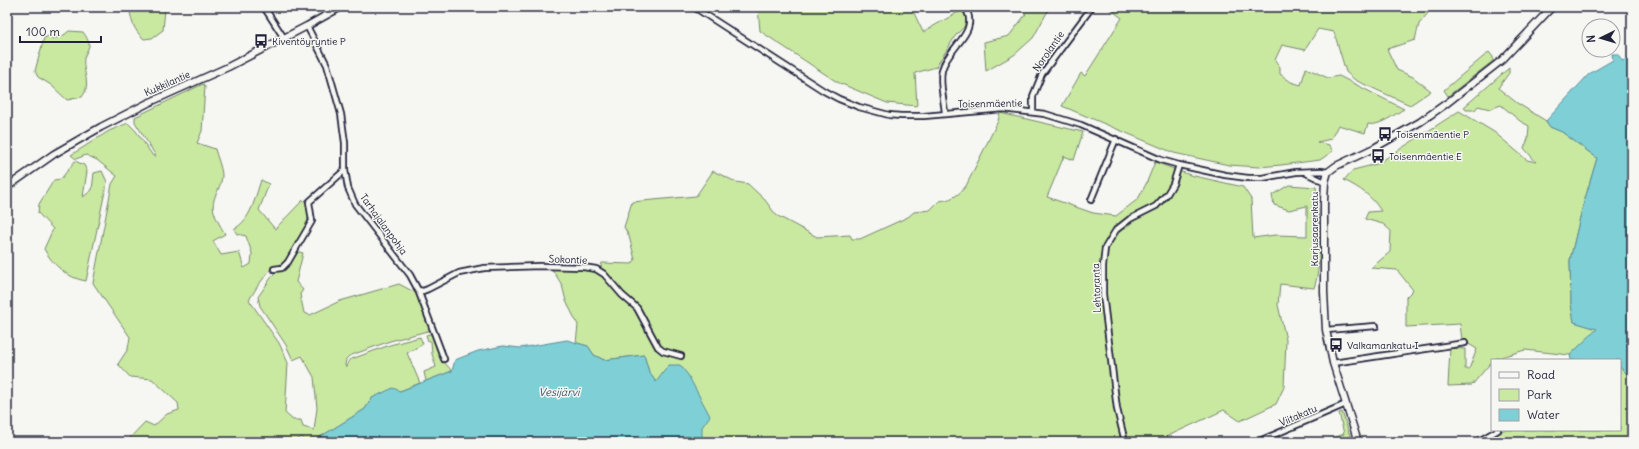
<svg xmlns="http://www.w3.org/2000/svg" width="1639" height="449" font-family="Delius,sans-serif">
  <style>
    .green { fill: #c9e9a1; stroke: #76866e }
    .water { fill: #7fd0d6; stroke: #5a8a98 }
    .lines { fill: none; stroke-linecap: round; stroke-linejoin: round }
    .street-casing { stroke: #22223b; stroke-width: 8 }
    .secondary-casing { stroke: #22223b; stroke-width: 9 }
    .street { stroke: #f6f6f2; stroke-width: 4.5 }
    .secondary { stroke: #f6f6f2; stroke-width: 6 }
    .labels { text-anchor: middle; stroke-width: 3; stroke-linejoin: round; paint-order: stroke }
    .poi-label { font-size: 10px; fill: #22223b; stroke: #f6f6f2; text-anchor: start }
    .street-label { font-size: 10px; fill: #22223b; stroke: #f6f6f2 }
    .water-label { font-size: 11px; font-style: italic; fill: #3e566a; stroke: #f6f6f2 }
  </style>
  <rect width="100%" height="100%" fill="#f6f6f2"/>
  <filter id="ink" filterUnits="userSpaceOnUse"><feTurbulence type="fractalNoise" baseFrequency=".025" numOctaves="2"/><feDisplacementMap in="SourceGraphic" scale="8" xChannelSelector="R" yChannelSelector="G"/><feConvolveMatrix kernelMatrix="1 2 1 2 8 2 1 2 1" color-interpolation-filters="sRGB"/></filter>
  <g filter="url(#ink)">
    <g class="green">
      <path d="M130 7H167L165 9 163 30 152 38 144 39C134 31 130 19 130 7Z"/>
      <path d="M758 7H911L923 32 962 10 967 20 964 27 956 35 936 67 915 73 917 106 887 103 837 82 760 31Z"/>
      <path d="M1015 7H1050L1033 38 1014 55 986 71 984 42 1009 36 1026 14Z"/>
      <path d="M1107 7H1433L1419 24 1415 40 1387 49 1397 70 1413 77 1431 91 1410 105 1355 80 1346 72 1334 32 1318 29 1305 50 1282 45 1275 60 1280 67V74L1291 82 1301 85 1306 68 1328 78 1339 76 1404 109C1395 114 1379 127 1368 124L1365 133 1338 125 1331 139 1317 142 1329 145 1333 151 1320 160 1281 165 1259 167 1229 165 1174 153 1062 106 1081 73 1085 76 1122 18Z"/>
      <path d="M69 31 83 32C86 36 89 41 89 46 88 50 85 54 84 58 82 72 92 84 82 97L67 100 51 85 38 77 35 71 44 38 49 36 53 39 64 35Z"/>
      <path d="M1489 52 1493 57V61L1448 96 1444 90Z"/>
      <path d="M1509 68V73L1498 88 1517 103 1546 121 1550 127 1562 132 1597 158 1582 209 1570 260 1571 304 1574 322 1598 329 1570 355 1525 350 1494 359 1472 385 1448 386 1450 348 1465 349V369H1469L1477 349 1462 340 1460 324 1406 327V297L1413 290 1397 270 1371 268 1390 252 1391 231 1383 224 1365 219 1368 212 1381 211C1371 195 1361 189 1344 180L1353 170 1377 164 1459 111 1494 132 1527 160 1536 162 1524 148 1528 139 1529 126 1520 121 1501 105 1490 109 1478 106 1475 110H1466L1464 107Z"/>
      <path d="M203 84 205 86 202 131 197 143 215 149C217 157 222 168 222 176 221 190 210 198 214 212 216 219 221 227 225 234L213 241 221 255 239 252 244 268 251 264 252 253 246 236 237 234 234 229C251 220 255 198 261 180L269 184 259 210 275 229 303 200 308 204 309 214 306 227 286 260 280 266 272 267 257 287 249 300 279 343 288 363 285 413 293 420H301L303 427 314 430 317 408 314 377 302 356 293 360 286 345 260 306 258 297 275 272 283 270 288 265 296 251 303 253 296 282 303 290 300 294 304 313 310 315 340 301 399 284 418 294 431 330 390 341 349 356 346 359 345 365 346 367 349 360 390 345 420 337 423 344 407 353 420 383 400 391 372 398 365 409 312 442H306L302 437 293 442H126L145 422 154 426 167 414 179 410 178 403 152 379 130 377 118 364 128 349 130 337 93 283 112 184 117 176 97 160 86 155 76 159 71 155 109 131 128 123 136 131 153 156H156L135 122V117Z"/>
      <path d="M1000 113 1083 132 1074 160 1064 156 1047 197 1093 213 1116 216 1138 199 1146 184 1155 162 1190 175 1243 187 1251 199 1253 238 1275 235 1307 236V206L1289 210 1274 205 1272 195 1289 185 1316 187C1319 215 1323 262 1314 288L1280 284 1278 305 1286 340 1284 387 1276 404 1240 421 1224 410 1155 442H690L656 382 649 372 644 355 604 360 594 355 588 346 576 343 578 325 566 301 562 285 552 269 584 268 599 273 602 263 632 264 635 260 629 236 624 227 632 202 696 196 713 171 736 182 748 184 765 200 776 215 817 237 850 235 852 239H860L908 217 914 212 930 210 939 201C951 200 958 196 966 186L998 121Z"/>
      <path d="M75 161 84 165 87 171 83 197 92 190 94 173 102 171 107 182 86 281C67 278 53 265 44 249L53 229 38 213 39 204 54 180 61 179Z"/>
      <path d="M433 333 443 361 452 371 426 381 424 372 436 367 432 354 431 341H428L426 335Z"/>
      <path d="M1620 367 1627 374 1632 375V442H1497L1494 437 1503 430H1620Z"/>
      <path d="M1342 412 1352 442H1322L1344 434 1339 413Z"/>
    </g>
    <g class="water">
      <path d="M1612 54H1618L1622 61 1632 57V375L1627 374 1620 367V360H1571L1570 355 1597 329 1574 322 1571 304 1570 260 1582 209 1597 158 1562 132 1550 127 1546 121 1589 74 1613 60Z"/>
      <path d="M567 340 588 346 594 355 604 360 644 355 649 372 656 382 669 365H680L688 375 710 416 702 427V442H312L365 409 372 398 393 388 400 391 452 371 455 360 478 351 503 346 520 348Z"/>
    </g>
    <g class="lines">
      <defs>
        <g id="street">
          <path d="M264 7 284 38"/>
          <path d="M694 7 824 91 839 99 859 107 889 115 901 116H924L1003 109 1045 114 1081 125 1161 160 1179 165 1225 175 1248 178H1262L1296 172 1321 171 1328 172"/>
          <path d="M307 26 327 65 341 114 345 143V170L348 188 355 204 410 275 418 290 444 359"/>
          <path d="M1033 111V96L1042 74 1092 7"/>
          <path d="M945 113C944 100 939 83 942 70 948 46 981 33 965 7"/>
          <path d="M1306 173 1325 182"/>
          <path d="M1091 200 1116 139"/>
          <path d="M274 269 282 268 288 262 312 221 309 202 345 170"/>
          <path d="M418 290 423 291 428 289 459 273 484 268 540 266 583 267 596 269 604 274 622 295 637 308 658 347 663 351 681 356"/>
          <path d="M1326 330 1376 326"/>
          <path d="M1333 363 1465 343"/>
          <path d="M1125 442 1117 409 1103 294V266L1105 248 1116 230 1130 219 1156 206 1167 194 1173 184 1179 165"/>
          <path d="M1257 442 1346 404"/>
          <path d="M1477 442 1498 430"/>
        </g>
        <g id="secondary">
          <path d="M7 187 54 154 101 127 148 103 228 67 307 26 341 7"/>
          <path d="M1358 442 1333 363 1326 330 1324 292V201L1325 182 1328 172 1336 166 1374 148 1420 122 1447 103 1502 60 1552 7"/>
        </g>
      </defs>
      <use href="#street" class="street-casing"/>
      <use href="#secondary" class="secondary-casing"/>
      <use href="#street" class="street"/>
      <use href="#secondary" class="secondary"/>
    </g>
  </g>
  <defs>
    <symbol id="bus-bare" viewBox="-9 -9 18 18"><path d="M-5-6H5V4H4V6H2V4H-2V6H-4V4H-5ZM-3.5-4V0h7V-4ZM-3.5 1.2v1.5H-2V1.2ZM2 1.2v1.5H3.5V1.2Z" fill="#22223b" stroke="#f6f6f2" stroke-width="2.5" paint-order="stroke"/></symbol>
  </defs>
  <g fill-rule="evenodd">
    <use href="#bus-bare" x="251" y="31" width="20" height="20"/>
    <use href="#bus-bare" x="1375" y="124" width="20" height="20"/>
    <use href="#bus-bare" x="1368" y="146" width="20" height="20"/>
    <use href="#bus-bare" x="1326" y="335" width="20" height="20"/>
  </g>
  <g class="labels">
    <g class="poi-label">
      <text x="272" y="45">Kiventöyryntie P</text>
      <text x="1396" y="138">Toisenmäentie P</text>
      <text x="1389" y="160">Toisenmäentie E</text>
      <text x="1347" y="349">Valkamankatu I</text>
    </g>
    <g class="street-label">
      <text transform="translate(1048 51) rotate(-55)" y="4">Norolantie</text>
      <text transform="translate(167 83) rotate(-24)" y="4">Kukkilantie</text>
      <text transform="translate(990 103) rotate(-1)" y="4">Toisenmäentie</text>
      <text transform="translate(384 224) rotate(54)" y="4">Tarhajalanpohja</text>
      <text transform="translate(1314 229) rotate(-90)" y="4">Karjusaarenkatu</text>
      <text transform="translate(568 259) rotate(2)" y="4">Sokontie</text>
      <text transform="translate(1096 288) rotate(-92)" y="4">Lehtoranta</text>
      <text transform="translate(1298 415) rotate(-23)" y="4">Viitakatu</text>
    </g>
    <g class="water-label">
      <text x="559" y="396">Vesijärvi</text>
    </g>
  </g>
  <rect width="1639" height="449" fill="none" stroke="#f6f6f2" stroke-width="24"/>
  <rect x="12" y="12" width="1615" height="425" fill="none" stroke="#22223b" stroke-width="1.5" filter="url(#ink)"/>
  <rect x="1491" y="359" width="130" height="72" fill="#f6f6f2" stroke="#a1a1a9"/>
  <rect x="1499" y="372" width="20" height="6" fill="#f6f6f2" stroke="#a1a1a9"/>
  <text x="1527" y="379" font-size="12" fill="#22223b">Road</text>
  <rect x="1499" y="389" width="20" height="12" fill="#c9e9a1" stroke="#a1a1a9"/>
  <text x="1527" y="399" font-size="12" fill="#22223b">Park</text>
  <rect x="1499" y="409" width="20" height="12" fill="#7fd0d6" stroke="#a1a1a9"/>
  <text x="1527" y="419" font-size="12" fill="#22223b">Water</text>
  <g transform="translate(1601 38) rotate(265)"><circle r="19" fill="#f6f6f2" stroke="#a1a1a9"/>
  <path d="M0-3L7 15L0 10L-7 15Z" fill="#22223b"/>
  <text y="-6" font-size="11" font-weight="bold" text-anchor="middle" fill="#22223b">N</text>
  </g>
  <path d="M20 36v6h81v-6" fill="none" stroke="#22223b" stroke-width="2"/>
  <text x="26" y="36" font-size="12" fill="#22223b" stroke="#f6f6f2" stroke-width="3" paint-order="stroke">100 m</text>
</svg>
